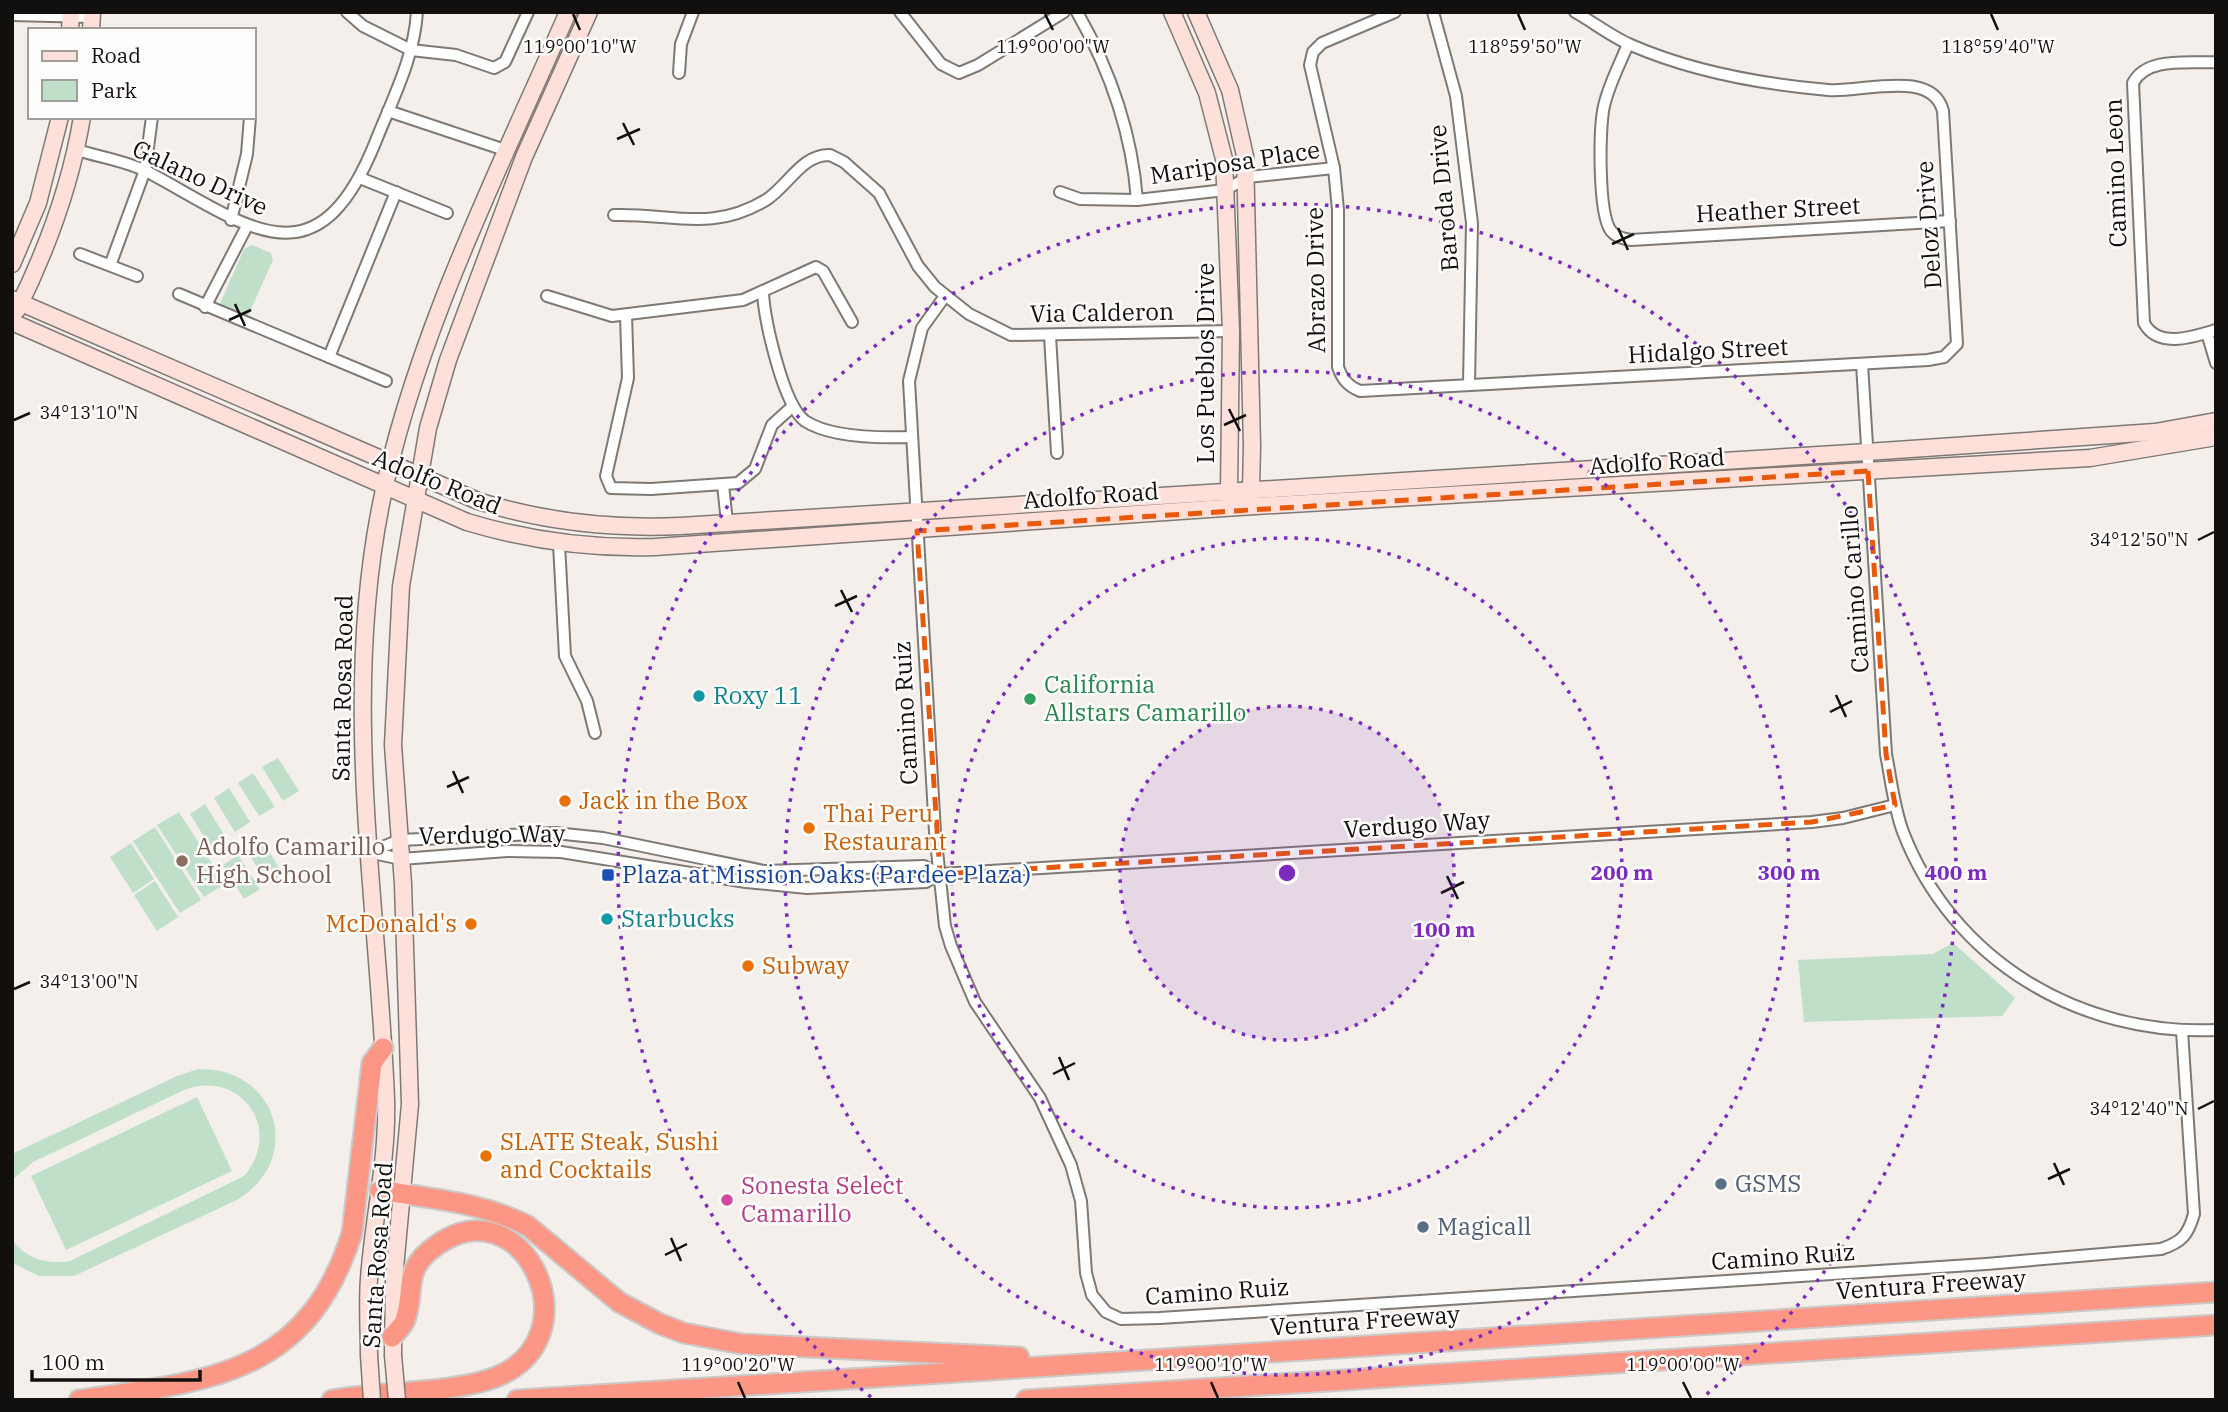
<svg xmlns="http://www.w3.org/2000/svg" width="2228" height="1412" font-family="'IBM Plex Serif',serif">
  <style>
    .green { fill: #bfdfc8 }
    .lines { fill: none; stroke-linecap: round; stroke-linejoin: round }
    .street-casing { stroke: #7e7974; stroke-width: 14 }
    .secondary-casing { stroke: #7e7974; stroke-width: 19 }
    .highway-casing { stroke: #cbcaca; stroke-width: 23 }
    .street { stroke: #fff; stroke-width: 10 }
    .secondary { stroke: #fee0da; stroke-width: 16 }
    .highway { stroke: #fd9785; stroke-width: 19 }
    .secondary-bridge-casing { stroke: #7e7974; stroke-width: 19; stroke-linecap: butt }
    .secondary-bridge { stroke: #fee0da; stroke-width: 16 }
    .marked { fill: none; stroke: #e8590c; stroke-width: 5; stroke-dasharray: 14 9; stroke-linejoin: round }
    .ticks { fill: none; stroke: #12100e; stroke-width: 2.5 }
    .ring { fill: none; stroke: #7b2cbf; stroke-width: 3.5; stroke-dasharray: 3.5 7 }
    .culture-dot { fill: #0f9aa8; stroke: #fffdfb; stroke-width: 2.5 }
    .leisure-dot { fill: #2e9e5b; stroke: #fffdfb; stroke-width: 2.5 }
    .food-dot { fill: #e8710a; stroke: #fffdfb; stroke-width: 2.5 }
    .education-dot { fill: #8d6e63; stroke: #fffdfb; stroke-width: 2.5 }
    .transit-dot { fill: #1a4fb4; stroke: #fffdfb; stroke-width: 2.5 }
    .service-dot { fill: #5c6f8a; stroke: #fffdfb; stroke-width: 2.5 }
    .hotel-dot { fill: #d1479c; stroke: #fffdfb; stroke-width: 2.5 }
    .labels { text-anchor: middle; stroke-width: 5; stroke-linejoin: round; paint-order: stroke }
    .street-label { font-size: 24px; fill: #12100e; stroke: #fffdfb }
    .leisure-label { font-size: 24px; fill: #27864d; stroke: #fffdfb; text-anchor: start }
    .culture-label { font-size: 24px; fill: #0d838f; stroke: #fffdfb; text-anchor: start }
    .food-label { font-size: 24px; fill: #c56008; stroke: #fffdfb; text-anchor: start }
    .education-label { font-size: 24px; fill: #785e54; stroke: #fffdfb; text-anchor: start }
    .transit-label { font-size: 24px; fill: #164399; stroke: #fffdfb; text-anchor: start }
    .service-label { font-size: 24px; fill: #4e5e75; stroke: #fffdfb; text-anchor: start }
    .hotel-label { font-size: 24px; fill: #b23c85; stroke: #fffdfb; text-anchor: start }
    .ticks-label { font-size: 18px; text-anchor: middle; fill: #12100e; stroke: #fffdfb; stroke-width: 5; stroke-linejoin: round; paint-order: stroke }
    .centre { fill: #7b2cbf; stroke: #fffdfb; stroke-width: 3.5 }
    .ring-label { font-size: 21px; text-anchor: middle; font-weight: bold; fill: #7b2cbf; stroke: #fffdfb; stroke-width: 5; stroke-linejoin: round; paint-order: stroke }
  </style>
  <rect width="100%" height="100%" fill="#f4efea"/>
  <g class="green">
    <path d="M252 245 271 253 273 260 247 318 219 306 244 249Z"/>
    <path d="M278 758 299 791 283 801 262 767Z"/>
    <path d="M253 773 275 807 259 816 238 783Z"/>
    <path d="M229 788 250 822 235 832 214 798Z"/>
    <path d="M205 804 226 838 211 848 190 814Z"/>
    <path d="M179 812 225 884 204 897 157 825Z"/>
    <path d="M155 827 201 900 180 913 133 841Z"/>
    <path d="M262 840 283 874 268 884 246 850Z"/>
    <path d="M131 843 154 879 133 893 110 857Z"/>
    <path d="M238 855 260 889 244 899 223 865Z"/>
    <path d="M155 881 178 917 157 931 134 895Z"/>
    <path d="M1953 943 2015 998 2002 1016 1804 1022 1798 960 1933 954Z"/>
    <path d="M198 1069C278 1067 305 1159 237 1200L74 1276H39L12 1263V1240C27 1259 47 1265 70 1261L244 1176C284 1130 241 1068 184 1090L33 1162 12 1180V1154L177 1076Z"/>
    <path d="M197 1097 232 1171 66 1250 31 1176Z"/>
  </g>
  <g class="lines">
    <defs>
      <g id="street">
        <path d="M347 12 363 26 411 50 456 55 494 68 505 62 528 12"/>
        <path d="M900 12 941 64 959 73 978 65 1064 12"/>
        <path d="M1077 12C1110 70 1132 133 1137 200"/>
        <path d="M1395 12 1322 43 1313 52 1310 65 1334 168 1338 210V367C1342 379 1348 386 1360 391L1928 360 1944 357 1957 344 1943 111C1932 68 1861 93 1828 90 1760 84 1693 72 1631 45 1612 37 1593 22 1575 12"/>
        <path d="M1433 12 1456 96 1472 223 1469 384"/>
        <path d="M12 15 91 17"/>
        <path d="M1628 44C1620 64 1609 84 1604 106 1599 128 1598 214 1611 231 1616 237 1623 239 1631 240L1950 221"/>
        <path d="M2216 62C2189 64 2147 56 2133 83L2144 323C2158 349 2193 337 2216 330"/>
        <path d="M679 73 681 44 693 12"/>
        <path d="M388 111 508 151"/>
        <path d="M77 150C99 157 127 161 148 172 247 225 316 289 375 143 392 100 414 59 417 12"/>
        <path d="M360 178 447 213"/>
        <path d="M1060 192 1080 199 1137 200 1225 190 1248 177 1334 168"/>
        <path d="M614 215C671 213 711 233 766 200 788 186 802 154 830 155L844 162 879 193 918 266 935 287 969 314 1011 335 1231 331"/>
        <path d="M231 220 247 154 250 117"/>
        <path d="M80 254 137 276"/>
        <path d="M111 263 145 170 152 117"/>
        <path d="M179 294 386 381"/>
        <path d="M763 294C765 321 783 405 805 421 831 438 882 438 911 437"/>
        <path d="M547 296 612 316 743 300 816 267 823 271 852 322"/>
        <path d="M945 296 922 328 909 381 935 832 945 926 951 946 975 1002 1040 1098 1071 1165 1081 1201 1086 1273 1092 1295 1106 1312 1121 1319 1160 1318 1986 1264 2161 1249C2182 1242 2188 1235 2194 1214L2182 1031"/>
        <path d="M205 307 247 226"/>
        <path d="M626 315 628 378 606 476 611 488 651 489 738 483 755 469 772 425 793 406"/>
        <path d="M2207 333 2216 363"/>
        <path d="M1050 336 1057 453"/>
        <path d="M329 357 396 192"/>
        <path d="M1862 364 1886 754C1891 780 1894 808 1903 832 1953 961 2080 1036 2216 1030"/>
        <path d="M723 485 727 522"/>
        <path d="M559 544 565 656 587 701 595 733"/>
        <path d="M368 852 401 859 507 851 561 852 746 882 807 888 926 882 940 874 1812 822 1843 818 1895 805"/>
        <path d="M370 852 400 840 555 833 603 838 764 871 924 866 940 874"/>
      </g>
      <g id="secondary">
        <path d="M1172 12 1207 93 1224 159 1231 331 1229 491 1234 499"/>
        <path d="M1196 12 1230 90 1245 156 1252 446 1251 490 1244 499"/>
        <path d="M70 30 71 12"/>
        <path d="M91 30 92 12"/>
        <path d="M12 264 38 203 60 117"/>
        <path d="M12 299 478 501C544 522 611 529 680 526L1867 452 2155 432 2216 421"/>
        <path d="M17 310C47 249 71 184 82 117"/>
        <path d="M12 322 467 522C530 541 590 549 655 547L1239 507 2090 458 2216 437"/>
        <path d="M369 1355C369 1330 367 1304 369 1279 373 1219 388 1160 386 1099 378 900 341 703 381 504 414 338 500 168 568 12"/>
        <path d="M393 1355 394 1279 410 1104 403 884 393 745 401 586 428 428 448 360 524 157 589 12"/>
      </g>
      <g id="highway">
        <path d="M380 1190C430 1199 482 1202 528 1226L619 1302 660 1324 684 1333 742 1344 1019 1357"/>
        <path d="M79 1400C208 1381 307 1376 352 1233L372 1063 383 1048"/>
        <path d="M332 1400C379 1391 454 1394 496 1377 596 1337 523 1184 437 1245 401 1270 416 1288 405 1320 403 1326 396 1332 392 1337"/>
        <path d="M517 1400 2216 1292"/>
        <path d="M1026 1400 2216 1325"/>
      </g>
    </defs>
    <use href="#street" class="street-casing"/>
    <use href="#secondary" class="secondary-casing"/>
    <use href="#highway" class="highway-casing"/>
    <use href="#street" class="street"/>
    <use href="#secondary" class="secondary"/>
    <use href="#highway" class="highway"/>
    <defs>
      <g id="secondary-bridge">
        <path d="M369 1355 372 1400"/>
        <path d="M393 1355 397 1400"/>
      </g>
    </defs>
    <use href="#secondary-bridge" class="secondary-bridge-casing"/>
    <use href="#secondary-bridge" class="secondary-bridge"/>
  </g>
  <path class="marked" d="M1868 471 1886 754 1895 805 1812 822 940 874 917 531Z"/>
  <path class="ticks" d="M573 14 580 30M1045 14 1053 30M1518 14 1525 30M1991 14 1998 30M623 123 634 145M617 139 640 129M1618 228 1628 250M1612 244 1634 234M235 304 245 326M229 320 251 310M1229 409 1240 431M14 420 30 413M1224 425 1246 415M2198 540 2214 532M841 590 852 612M835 606 857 596M1836 695 1846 717M1830 712 1852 701M453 771 463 793M447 787 469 777M1447 876 1458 899M1441 893 1464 882M14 989 30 982M1059 1057 1069 1080M1053 1074 1075 1063M2198 1109 2214 1101M2054 1163 2064 1185M2048 1179 2070 1169M671 1238 681 1261M665 1255 687 1244M738 1382 745 1398M1211 1382 1218 1398M1683 1382 1691 1398"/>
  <circle cx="1287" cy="873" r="167" fill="#7b2cbf" fill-opacity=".12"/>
  <g class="ring">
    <circle cx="1287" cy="873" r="167"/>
    <circle cx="1287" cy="873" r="335"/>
    <circle cx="1287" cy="873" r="502"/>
    <path d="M871 1397A669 669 0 1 1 1703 1397"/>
  </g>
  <g class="culture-dot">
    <circle cx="699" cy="696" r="7"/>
    <circle cx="607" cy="919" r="7"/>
  </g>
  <circle class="leisure-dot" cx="1030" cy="699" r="7"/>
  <g class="food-dot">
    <circle cx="565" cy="801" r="7"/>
    <circle cx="809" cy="828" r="7"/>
    <circle cx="471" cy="924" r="7"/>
    <circle cx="748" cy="966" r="7"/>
    <circle cx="486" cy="1156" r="7"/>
  </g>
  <circle class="education-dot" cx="182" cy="861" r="7"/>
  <rect class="transit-dot" x="601" y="868" width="14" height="14" rx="3.5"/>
  <g class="service-dot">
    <circle cx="1721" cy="1184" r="7"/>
    <circle cx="1423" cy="1227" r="7"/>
  </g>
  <circle class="hotel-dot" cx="727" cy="1200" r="7"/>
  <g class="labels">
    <g class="street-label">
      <text transform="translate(1235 163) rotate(-9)" y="8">Mariposa Place</text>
      <text transform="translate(2116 173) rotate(-92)" y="8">Camino Leon</text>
      <text transform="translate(200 178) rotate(25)" y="8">Galano Drive</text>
      <text transform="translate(1444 198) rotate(-95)" y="8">Baroda Drive</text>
      <text transform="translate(1778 210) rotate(-3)" y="8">Heather Street</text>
      <text transform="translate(1929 225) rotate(-94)" y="8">Deloz Drive</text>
      <text transform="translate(1316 280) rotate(-91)" y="8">Abrazo Drive</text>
      <text transform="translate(1102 313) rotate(-1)" y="8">Via Calderon</text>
      <text transform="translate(1708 351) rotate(-3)" y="8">Hidalgo Street</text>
      <text transform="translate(1206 363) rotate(-90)" y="8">Los Pueblos Drive</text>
      <text transform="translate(1657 462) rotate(-4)" y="8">Adolfo Road</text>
      <text transform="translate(437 482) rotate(22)" y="8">Adolfo Road</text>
      <text transform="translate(1091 496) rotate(-4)" y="8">Adolfo Road</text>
      <text transform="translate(1855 589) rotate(-94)" y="8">Camino Carillo</text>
      <text transform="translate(343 688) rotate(-89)" y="8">Santa Rosa Road</text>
      <text transform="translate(906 713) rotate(-93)" y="8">Camino Ruiz</text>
      <text transform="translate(1417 825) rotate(-4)" y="8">Verdugo Way</text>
      <text transform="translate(492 835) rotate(-1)" y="8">Verdugo Way</text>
      <text transform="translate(378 1255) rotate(-86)" y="8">Santa Rosa Road</text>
      <text transform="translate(1783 1257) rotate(-4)" y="8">Camino Ruiz</text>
      <text transform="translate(1931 1285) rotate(-4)" y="8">Ventura Freeway</text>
      <text transform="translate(1217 1292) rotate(-4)" y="8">Camino Ruiz</text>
      <text transform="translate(1365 1321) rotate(-4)" y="8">Ventura Freeway</text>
    </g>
    <g class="leisure-label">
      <text x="1044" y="693">California<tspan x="1044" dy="28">Allstars Camarillo</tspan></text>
    </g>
    <g class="culture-label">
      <text x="713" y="704">Roxy 11</text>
      <text x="621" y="927">Starbucks</text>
    </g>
    <g class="food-label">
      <text x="579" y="809">Jack in the Box</text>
      <text x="823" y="822">Thai Peru<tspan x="823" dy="28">Restaurant</tspan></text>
      <text x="457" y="932" text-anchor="end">McDonald's</text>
      <text x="762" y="974">Subway</text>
      <text x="500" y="1150">SLATE Steak, Sushi<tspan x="500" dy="28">and Cocktails</tspan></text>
    </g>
    <g class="education-label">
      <text x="196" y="855">Adolfo Camarillo<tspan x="196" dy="28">High School</tspan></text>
    </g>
    <g class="transit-label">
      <text x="622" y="883">Plaza at Mission Oaks (Pardee Plaza)</text>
    </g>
    <g class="service-label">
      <text x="1735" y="1192">GSMS</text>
      <text x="1437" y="1235">Magicall</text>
    </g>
    <g class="hotel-label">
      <text x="741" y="1194">Sonesta Select<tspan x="741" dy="28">Camarillo</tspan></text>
    </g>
  </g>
  <g class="ticks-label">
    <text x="580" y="53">119°00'10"W</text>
    <text x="1053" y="53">119°00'00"W</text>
    <text x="1525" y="53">118°59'50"W</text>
    <text x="1998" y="53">118°59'40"W</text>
    <text x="89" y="419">34°13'10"N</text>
    <text x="2139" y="546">34°12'50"N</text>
    <text x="89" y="988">34°13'00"N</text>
    <text x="2139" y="1115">34°12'40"N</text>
    <text x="1211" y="1371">119°00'10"W</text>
    <text x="738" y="1371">119°00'20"W</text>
    <text x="1683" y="1371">119°00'00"W</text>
  </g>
  <circle cx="1287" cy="873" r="10" class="centre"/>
  <g class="ring-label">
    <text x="1622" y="880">200 m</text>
    <text x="1789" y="880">300 m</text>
    <text x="1956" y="880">400 m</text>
    <text x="1444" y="937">100 m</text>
  </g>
  <rect width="2228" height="1412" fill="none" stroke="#12100e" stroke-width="28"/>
  <rect x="28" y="28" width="228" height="91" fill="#fffdfb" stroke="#a09e9c" stroke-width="2"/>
  <rect x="42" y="51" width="35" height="10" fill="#fee0da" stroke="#a09e9c" stroke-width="2"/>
  <text x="91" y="63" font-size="21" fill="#12100e">Road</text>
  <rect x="42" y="80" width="35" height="21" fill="#bfdfc8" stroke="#a09e9c" stroke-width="2"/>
  <text x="91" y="98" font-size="21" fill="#12100e">Park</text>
  <path d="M32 1370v10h168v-10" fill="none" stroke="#12100e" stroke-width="3.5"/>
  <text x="42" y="1370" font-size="21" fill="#12100e" stroke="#fffdfb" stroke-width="5" paint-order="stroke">100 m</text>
</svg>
